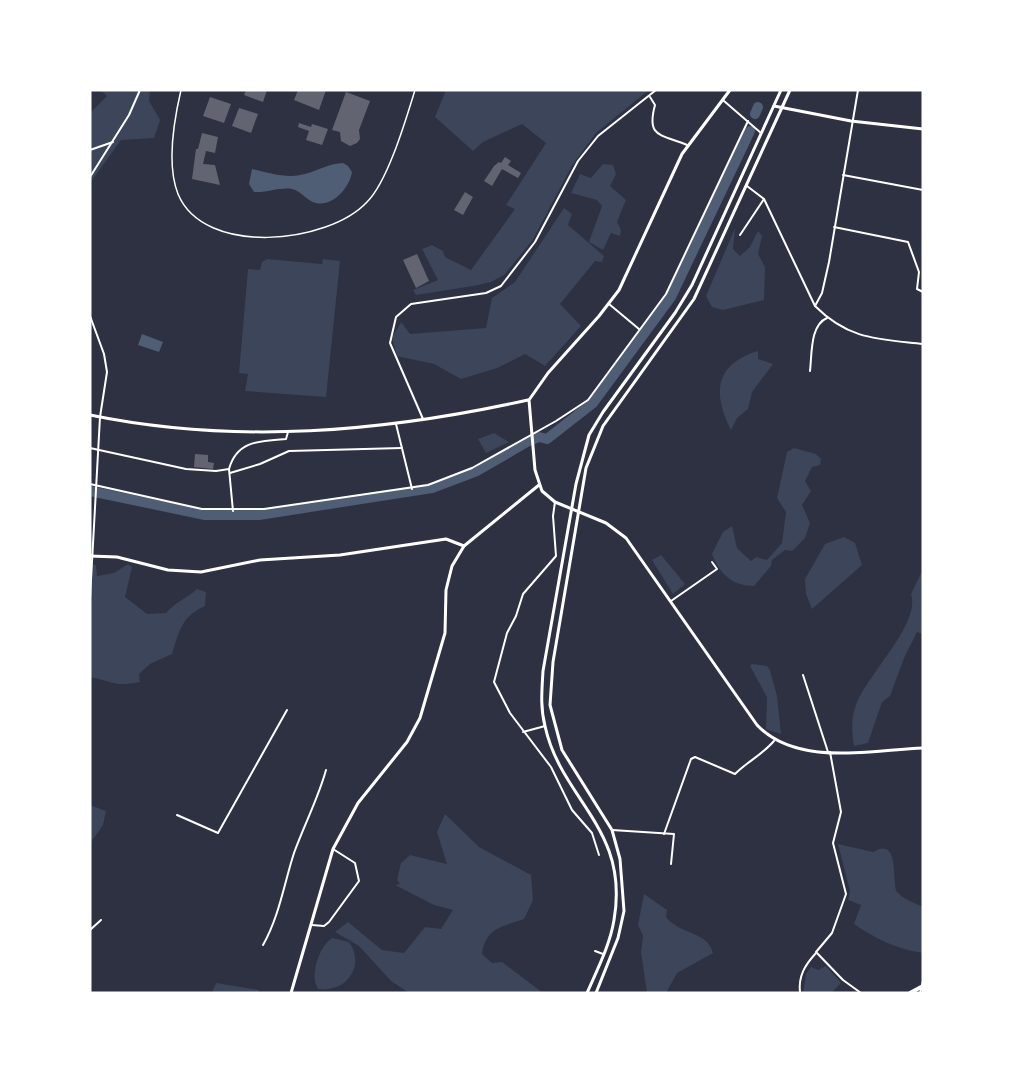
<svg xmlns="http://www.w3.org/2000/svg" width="1013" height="1083" font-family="'Source Sans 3',sans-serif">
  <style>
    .green { fill: #3c4559 }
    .water { fill: #4f5d75 }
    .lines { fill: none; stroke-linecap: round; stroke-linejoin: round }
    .river { stroke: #4f5d75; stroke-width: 10 }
    .building { fill: #626471 }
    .service { stroke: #fff; stroke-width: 1.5 }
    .minor { stroke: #fff; stroke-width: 2 }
    .tertiary { stroke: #fff; stroke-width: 3 }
    .secondary { stroke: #fff; stroke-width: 4 }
  </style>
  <rect width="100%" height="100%" fill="#2d3142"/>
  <g class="green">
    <path d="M100 90H150L149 101 160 120 154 138 121 140 90 183V113L107 96Z"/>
    <path d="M446 90H649L596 133 573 164 532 241 504 275 491 282 473 286 416 295 413 290 438 280 422 249 432 245 443 251 445 257 471 270 515 209 506 205 546 143 522 124 483 142 473 151 435 117Z"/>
    <path d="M603 164 613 165 616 174 610 186 626 200 617 222 621 230 620 236 611 233 603 250 589 242 602 206 597 200 571 193 580 174 591 178Z"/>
    <path d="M564 208 572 214 568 225 604 256 602 262 595 261 560 304 581 326 545 366 525 354 497 368 461 379 434 364 397 356 392 338 401 322 410 334 486 328 492 298 515 282Z"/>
    <path d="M735 228 733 249 740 256 750 247 758 231 762 236 758 254 765 267 764 300 723 310 712 307 706 296Z"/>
    <path d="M267 259 322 264 323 259 340 261 326 397 245 391 248 374 239 373 248 269 260 270 262 262Z"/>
    <path d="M758 351V359L773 364 752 392 748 409 737 418 731 430C712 393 715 364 758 351Z"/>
    <path d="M494 433 509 442 486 453 478 439Z"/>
    <path d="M794 448 816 454 821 459 820 465 812 467 805 481 811 491 802 505 810 523 805 538 792 551 785 550 772 560 771 566 754 586C732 586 720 574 712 554L723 532 732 526 737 548 751 561 756 557 767 560 782 543 786 512 777 498 787 452Z"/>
    <path d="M844 537 855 543 862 565 812 609 806 594 805 579 825 544Z"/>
    <path d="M661 555 685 584 673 594 652 560Z"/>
    <path d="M90 564 96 565 97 576 114 573 128 564 132 567 125 597 147 614 166 613C175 602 186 599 197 589L206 592 205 606C182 616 179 631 172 654L150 664 139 674 140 682C114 687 114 682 90 677Z"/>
    <path d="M923 569V634L917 632 904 658 890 696 882 702 868 743 854 746C852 735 851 719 855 708 866 674 921 625 911 594Z"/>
    <path d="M752 664 767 666 770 670 777 696 781 734 766 729 767 697 750 666Z"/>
    <path d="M90 805 106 811 103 825 91 842Z"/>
    <path d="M445 814 479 847 531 875 533 900 524 919C502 927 486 927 482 954L492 963 502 962 543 993H409L391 981 359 946 335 932 348 922 382 950 404 953 425 927 441 929 453 910 434 905 395 885 400 884 397 880 401 863 410 855 447 864 437 832Z"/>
    <path d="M838 844 873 852C901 835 891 884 897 892 903 899 915 903 923 907V953C896 949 876 939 854 924L861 905 848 900 850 891Z"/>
    <path d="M644 894 667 910 666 917C680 935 708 931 713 953L677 973 666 993H647L641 952 643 936 638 925Z"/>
    <path d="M332 938 349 942C366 966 346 993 318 989 309 975 319 947 332 938Z"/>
    <path d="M826 966 841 983 831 993H803L806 974 811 967 818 970Z"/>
    <path d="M216 983 259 990 258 993H212Z"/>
  </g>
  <g class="water">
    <path d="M343 163 348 166 352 172C350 187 333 207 316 203 307 201 301 191 292 189 279 187 267 193 254 192L249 184 252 169C270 173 287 179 305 174 319 170 328 164 343 163Z"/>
    <path d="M142 334 163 342 159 352 138 345Z"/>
  </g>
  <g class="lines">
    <g class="river">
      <path d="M755 114 758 107"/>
      <path d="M90 491 205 515H259L432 488 477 471 527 442 539 437 547 439 593 403 671 297 750 131"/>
    </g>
  </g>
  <g class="building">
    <path d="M246 90H267L263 102 244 95Z"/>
    <path d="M298 90H326L319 110 294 100Z"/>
    <path d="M346 92 370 101 359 130 360 139 357 143 350 146 341 141 340 132 332 130Z"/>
    <path d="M210 97 231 104 224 123 203 116Z"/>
    <path d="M239 108 258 114 251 133 232 126Z"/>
    <path d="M299 123 311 127 312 124 328 129 322 145 306 140 309 131 298 127Z"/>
    <path d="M202 133 218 137 215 153 206 151 203 164 215 165 220 185 192 179 196 149H198Z"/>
    <path d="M505 157 511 161 508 165 521 173 518 178 502 169 492 186 484 181 494 166 499 162 501 163Z"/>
    <path d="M465 192 473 197 463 215 454 210Z"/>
    <path d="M417 254 429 281 416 288 403 260Z"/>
    <path d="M195 454 208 455V462L214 463 213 469 194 467Z"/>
  </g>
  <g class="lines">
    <path class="service" d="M181 90C174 120 166 164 178 194 204 257 328 244 367 202 388 181 406 119 415 90"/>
    <g class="minor">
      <path d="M650 97 655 105C646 138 661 134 687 145"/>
      <path d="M724 101 761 133"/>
      <path d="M90 150 113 142"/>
      <path d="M843 175 923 190"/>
      <path d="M90 177 129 115 140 90"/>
      <path d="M747 186 764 199 815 306C849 340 878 339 923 344"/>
      <path d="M834 227 908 242 919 272 917 289 923 292"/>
      <path d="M740 235 764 199"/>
      <path d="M609 304 639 329"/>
      <path d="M815 306 822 293 829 262 858 90"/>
      <path d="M90 316 104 354 107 372 100 417 90 598"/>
      <path d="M810 371C812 354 810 325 827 318"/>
      <path d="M423 419 390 343 396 317 411 304 486 293 501 286 535 242 578 161 598 136 656 90"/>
      <path d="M396 424 412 489"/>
      <path d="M90 448 186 469 216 471 229 469 233 511"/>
      <path d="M229 469C237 440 261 441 286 439L288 432"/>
      <path d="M230 473 260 464 289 451 402 448"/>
      <path d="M90 484 202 509H264L428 485 472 468 556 421 588 400 666 294 748 121"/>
      <path d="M555 502 553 516 556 556 523 594 516 616 507 633 494 682 510 713 551 767 572 810 592 833 599 855"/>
      <path d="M671 601 717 569 712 562"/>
      <path d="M803 675 828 752"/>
      <path d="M523 732 545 726"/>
      <path d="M830 752 841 812 833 843 846 894 832 933 816 952 843 980 861 993"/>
      <path d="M177 815 218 833 287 710"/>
      <path d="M612 830 674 834 671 864"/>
      <path d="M664 834 691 759 695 757 735 774C748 761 762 755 774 741"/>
      <path d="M312 925 324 926 329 922 359 881 355 863 333 849"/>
      <path d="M90 930 101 920"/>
      <path d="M263 945C279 917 284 884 294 853 304 825 318 799 326 770"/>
      <path d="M595 951 603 954"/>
      <path d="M800 993C798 976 805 965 816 953"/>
      <path d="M920 993 923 981"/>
    </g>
    <g class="tertiary">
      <path d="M730 90 682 154 619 290 599 316 548 373 529 400 535 470 542 491 555 502 606 523 626 538 757 725C797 767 870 750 923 748"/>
      <path d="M774 106 851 121 923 129"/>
      <path d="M90 415C236 445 384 432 528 400"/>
      <path d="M90 556 117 557 168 570 201 572 260 560 340 555 446 539 464 546"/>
      <path d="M291 993 333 849 358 803 407 742 420 718 445 633 446 590 452 566 464 546 539 485"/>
      <path d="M587 993C597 970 610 945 614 920 630 828 561 800 545 726 540 707 542 689 543 671L576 484 589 435 603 412 675 313 692 285 781 90"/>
      <path d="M596 993 618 938 624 911 620 859 612 830 562 750 550 705 553 662 586 468 603 426 694 299 790 90"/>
    </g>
    <path class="secondary" d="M910 993 923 986"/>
  </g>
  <rect width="1013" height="1083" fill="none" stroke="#ffffff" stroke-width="183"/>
</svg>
